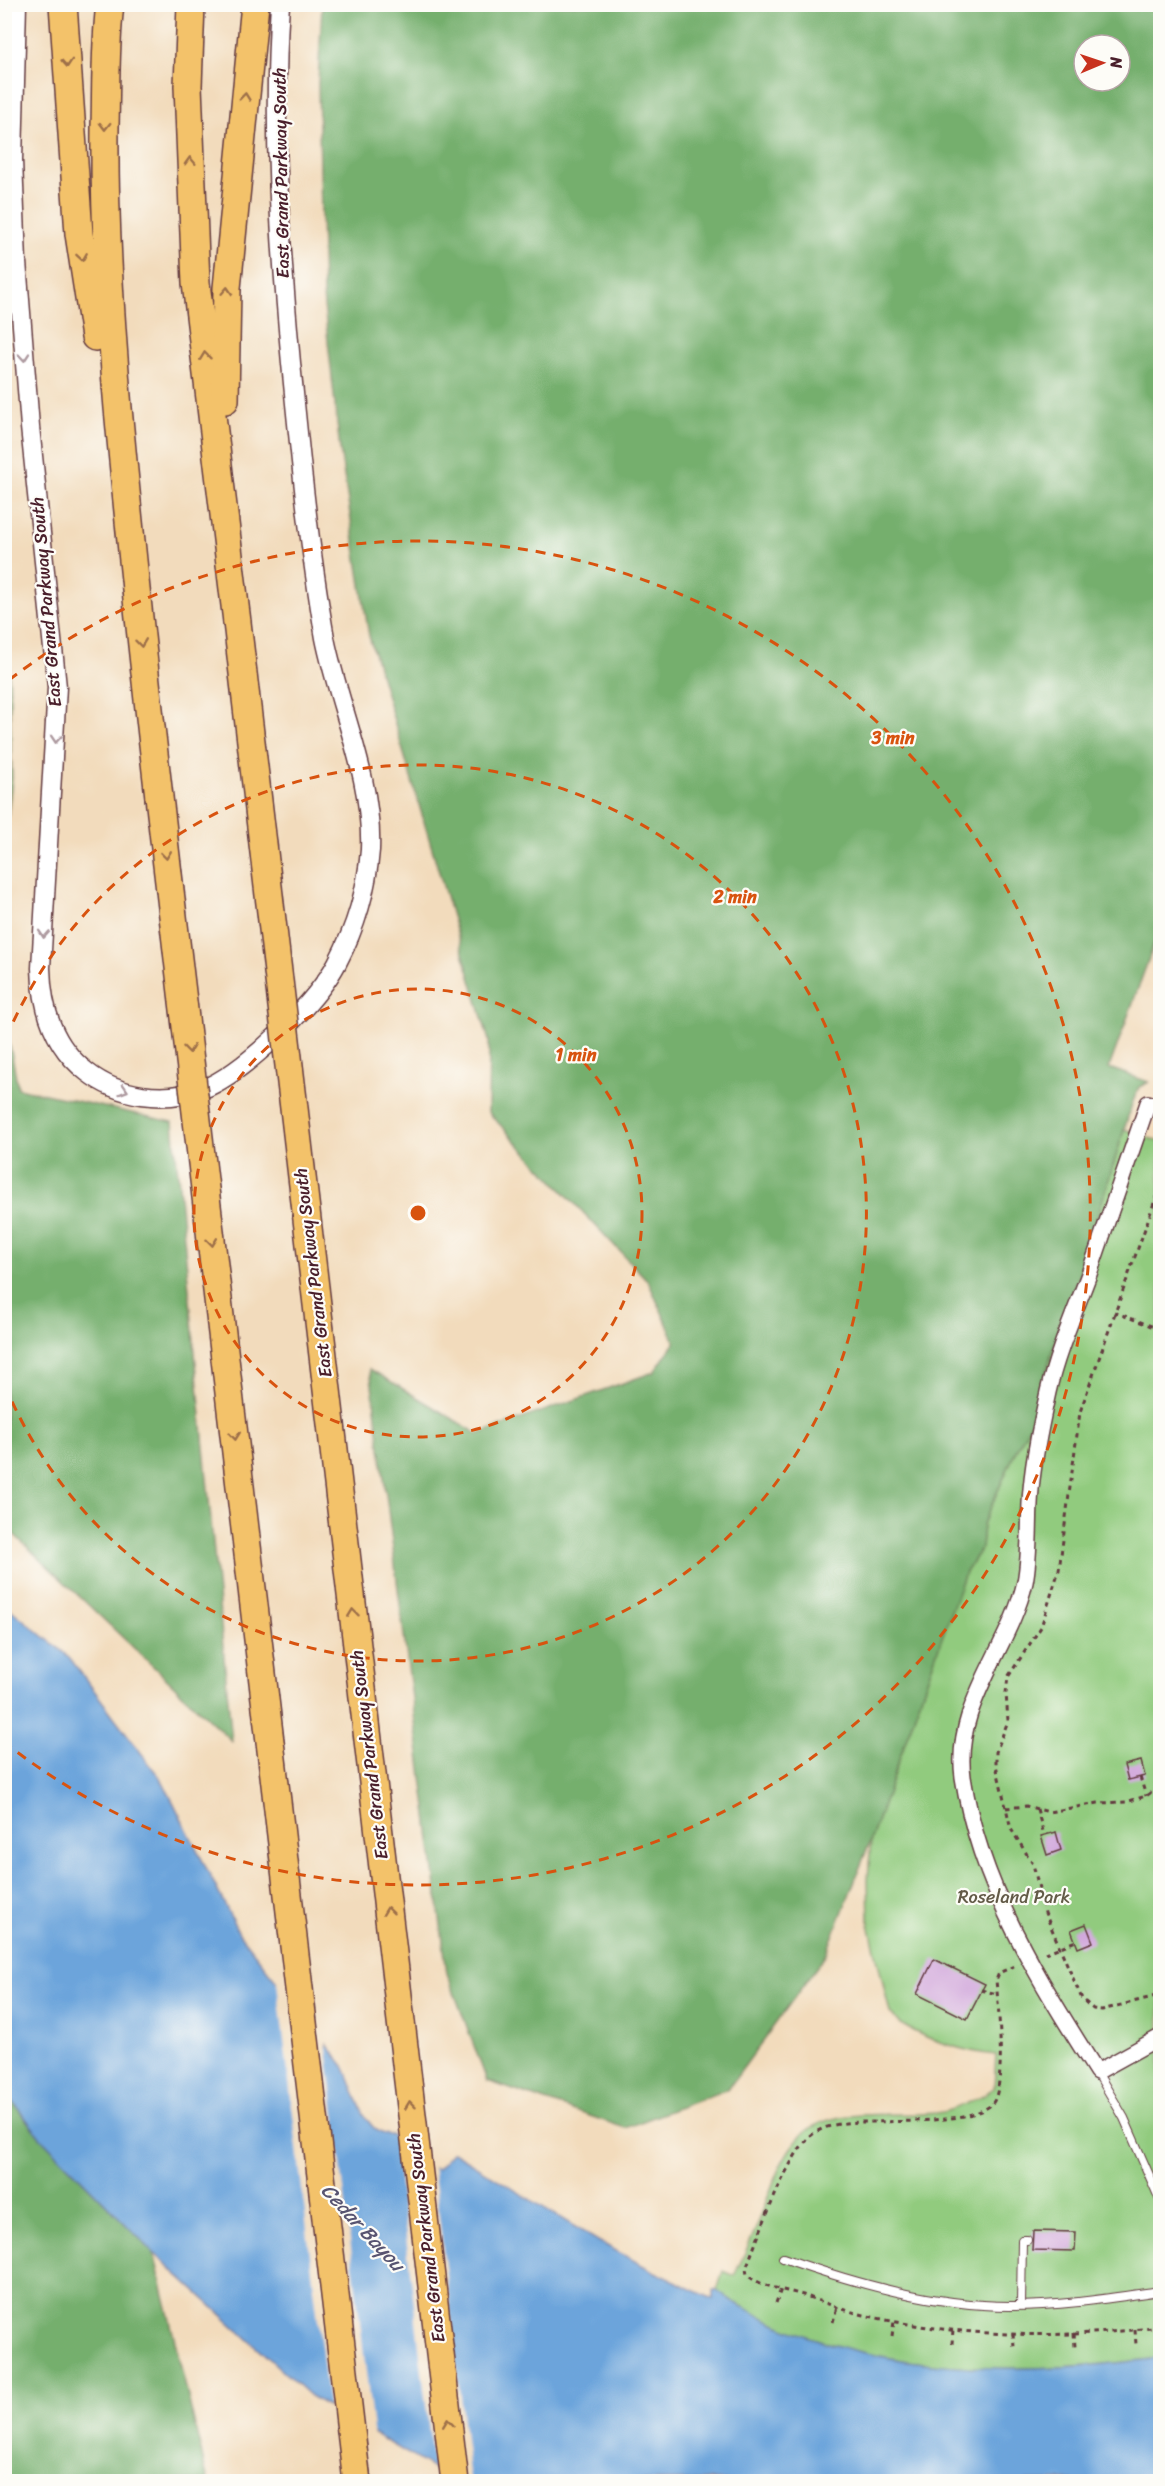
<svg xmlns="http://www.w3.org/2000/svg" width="1165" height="2486" font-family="Sriracha,sans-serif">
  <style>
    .green { fill: #91cb7e; stroke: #6e7554; stroke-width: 1.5 }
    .forest { fill: #74af6d; stroke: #5f674c; stroke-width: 1.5; fill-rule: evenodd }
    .water { fill: #6ca4db; stroke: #5b6283; stroke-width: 1.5 }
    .pier { fill: #f2dbbc }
    .building { fill: #d1a8dc }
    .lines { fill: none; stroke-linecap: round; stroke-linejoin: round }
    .service-casing { stroke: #633b41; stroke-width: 10 }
    .minor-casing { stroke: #633b41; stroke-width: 18 }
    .tertiary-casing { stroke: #633b41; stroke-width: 21 }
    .motorway-casing { stroke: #633b41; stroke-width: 30 }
    .path { stroke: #633b41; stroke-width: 3; stroke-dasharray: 4.5 4.5; stroke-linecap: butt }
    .service { stroke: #fff; stroke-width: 8 }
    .minor { stroke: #fff; stroke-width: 15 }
    .tertiary { stroke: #fff; stroke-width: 18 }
    .motorway { stroke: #f3c26a; stroke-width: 27 }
    .motorway-bridge-casing { stroke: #633b41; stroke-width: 30; stroke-linecap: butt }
    .motorway-bridge { stroke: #f3c26a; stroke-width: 27 }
    .oneway { stroke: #9e704a }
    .oneway2 { stroke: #ae9aa0 }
    .ring { fill: none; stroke: #d8530f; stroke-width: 3; stroke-dasharray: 10 8 }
    .labels { text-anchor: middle; stroke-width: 4.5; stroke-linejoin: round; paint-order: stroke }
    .street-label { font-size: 18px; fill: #4a1f2b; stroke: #fdfcf7 }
    .park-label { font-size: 18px; fill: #635b48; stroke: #fdfcf7 }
    .water-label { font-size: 20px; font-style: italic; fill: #585471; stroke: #fdfcf7 }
    .centre { fill: #d8530f; stroke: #fdfcf7; stroke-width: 3 }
    .ring-label { font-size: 18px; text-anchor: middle; font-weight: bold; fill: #d8530f; stroke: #fdfcf7; stroke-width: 4.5; stroke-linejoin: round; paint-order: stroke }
  </style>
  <rect width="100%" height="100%" fill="#fdfcf7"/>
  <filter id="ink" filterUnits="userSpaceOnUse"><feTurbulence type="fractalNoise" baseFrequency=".0167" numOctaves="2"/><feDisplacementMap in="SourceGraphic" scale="12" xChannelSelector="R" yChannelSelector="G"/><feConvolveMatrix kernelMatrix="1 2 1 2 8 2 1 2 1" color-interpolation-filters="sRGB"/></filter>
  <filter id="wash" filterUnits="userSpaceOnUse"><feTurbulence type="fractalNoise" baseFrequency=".008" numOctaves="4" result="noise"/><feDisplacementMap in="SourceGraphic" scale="24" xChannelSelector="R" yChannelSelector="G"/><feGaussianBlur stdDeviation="1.35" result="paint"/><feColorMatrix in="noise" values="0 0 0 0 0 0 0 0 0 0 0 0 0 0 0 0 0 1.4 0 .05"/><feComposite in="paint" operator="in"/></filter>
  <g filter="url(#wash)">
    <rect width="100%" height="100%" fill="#f2dbbc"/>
    <path class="green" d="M1124 1129 1160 1142V2358C1012 2377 846 2377 717 2291L723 2271 734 2276C744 2255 754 2235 762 2213 772 2187 779 2161 797 2140 826 2104 894 2118 936 2113 957 2110 976 2100 994 2088L996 2055C965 2052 926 2040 899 2023 895 2020 895 2016 890 2013L869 1924 868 1879 871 1839 965 1572 981 1548 983 1524 1017 1448 1033 1420 1051 1355 1082 1267Z"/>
    <g class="forest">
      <path d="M322 5H1160V928L1109 1068 1149 1082 1139 1087 1132 1104 1082 1267 1051 1355 1033 1420 1017 1448 983 1524 981 1548 965 1572 871 1839 826 1954 728 2089 625 2128 487 2081 447 1973 370 1369 478 1434 654 1372 675 1342 648 1281 488 1112 489 1041 369 636 340 450 323 296 318 84ZM1084 45H1120V81H1084Z"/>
      <path d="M5 521 12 778 5 839H4Z"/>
      <path d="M4 1014 18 1088 173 1122 232 1741 5 1526Z"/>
      <path d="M4 2091 39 2136 154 2253 208 2481H5Z"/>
    </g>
    <path class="water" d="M4 1604 69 1657 163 1782 240 1935 344 2066C355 2087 363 2136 392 2135 401 2153 418 2164 437 2169L453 2152 598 2241 653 2271 713 2299V2290L717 2291C846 2377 1012 2377 1160 2358V2481H454L310 2396 154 2253 39 2136 5 2091Z"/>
    <g class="pier">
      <path d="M276 1974 326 2041 374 2438 329 2411Z"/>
      <path d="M394 2134 401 2146 433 2165 470 2481 448 2482 434 2473Z"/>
    </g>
    <g id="blocks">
      <g class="building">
        <path d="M1141 1761 1145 1776 1128 1780 1124 1765Z"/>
        <path d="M1056 1832 1061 1850 1047 1855 1041 1836Z"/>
        <path d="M1086 1924 1093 1942 1078 1948 1071 1930Z"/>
        <path d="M934 1959 985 1984 967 2019 917 1994Z"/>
        <path d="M1033 2231 1076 2232 1075 2251 1032 2250Z"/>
      </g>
    </g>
  </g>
  <g filter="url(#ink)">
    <use href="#blocks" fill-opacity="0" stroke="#633b41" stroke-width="1.5"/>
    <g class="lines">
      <defs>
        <g id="service">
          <path d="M1097 2072 1124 2118 1160 2200"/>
          <path d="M783 2258C854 2283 934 2306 1010 2306 1061 2306 1111 2298 1160 2291"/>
          <path d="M1021 2305 1022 2240H1027"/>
        </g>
        <path id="minor" d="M1160 1107 1148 1103C1128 1160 1109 1217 1089 1274 1075 1312 1057 1352 1048 1392 1041 1424 1034 1456 1031 1489 1028 1519 1031 1551 1025 1582 1010 1648 953 1705 963 1777 979 1885 1040 1982 1097 2072L1160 2037"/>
        <path id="tertiary" d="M17 4 13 160 17 262 30 427 57 687 41 968C42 1009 53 1046 87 1072 119 1097 164 1103 203 1089 245 1072 316 1003 337 963 355 929 367 889 370 850 373 778 339 708 325 638 309 547 300 455 291 363 280 244 272 124 280 4"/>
        <g id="motorway">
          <path d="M63 4 79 234 95 337"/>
          <path d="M110 4C105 45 106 86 105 127 104 222 110 314 118 408 130 538 144 667 159 797"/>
          <path d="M191 4 188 86 196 283 237 622"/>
          <path d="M225 400 227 288 255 4"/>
        </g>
      </defs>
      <use href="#service" class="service-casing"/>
      <use href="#minor" class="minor-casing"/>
      <use href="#tertiary" class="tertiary-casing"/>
      <use href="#motorway" class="motorway-casing"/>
      <g class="path">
        <path d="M1160 1186 1080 1412 1059 1570 1041 1627 1008 1677 1006 1693 1008 1721 996 1752V1765L1011 1829 1033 1864 1045 1913 1082 1999 1093 2009 1102 2010 1160 1995"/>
        <path d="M1114 1312 1154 1327"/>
        <path d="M1140 1777 1146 1796"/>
        <path d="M1006 1808 1026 1806 1049 1812 1098 1803 1126 1802 1146 1796 1160 1786"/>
        <path d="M1037 1809 1044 1835"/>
        <path d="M1045 1953 1076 1941"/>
        <path d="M1014 1966 999 1973 996 1980C998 2002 1007 2091 991 2105 969 2123 902 2121 874 2122 854 2122 830 2122 813 2134 787 2153 759 2236 746 2268L747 2275C761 2287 786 2290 803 2295 823 2302 843 2310 864 2315 959 2338 1064 2339 1160 2327"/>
        <path d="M981 1990 997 1994"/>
        <path d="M776 2303 781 2289"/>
        <path d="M833 2322 837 2307"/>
        <path d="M1135 2330 1136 2345"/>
        <path d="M1013 2333 1014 2347"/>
        <path d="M1074 2333 1075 2347"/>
        <path d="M892 2336 894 2321"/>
        <path d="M952 2344 953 2329"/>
      </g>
      <use href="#service" class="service"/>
      <use href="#minor" class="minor"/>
      <use href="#tertiary" class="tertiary"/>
      <use href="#motorway" class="motorway"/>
      <defs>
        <g id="motorway-bridge">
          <path d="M237 622 455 2482"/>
          <path d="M159 797 357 2482"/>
        </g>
      </defs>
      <use href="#motorway-bridge" class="motorway-bridge-casing"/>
      <use href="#motorway-bridge" class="motorway-bridge"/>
    </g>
    <defs><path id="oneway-chevron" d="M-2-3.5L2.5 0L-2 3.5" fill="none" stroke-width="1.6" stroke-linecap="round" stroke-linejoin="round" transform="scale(1.5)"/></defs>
    <g class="oneway">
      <use href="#oneway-chevron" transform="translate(67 63) rotate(86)"/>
      <use href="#oneway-chevron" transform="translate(245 97) rotate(-84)"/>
      <use href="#oneway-chevron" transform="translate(105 126) rotate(91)"/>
      <use href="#oneway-chevron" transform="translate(190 161) rotate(-92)"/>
      <use href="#oneway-chevron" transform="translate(82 257) rotate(81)"/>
      <use href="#oneway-chevron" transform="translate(227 291) rotate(-87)"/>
      <use href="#oneway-chevron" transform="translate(205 356) rotate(-97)"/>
      <use href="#oneway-chevron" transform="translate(141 643) rotate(83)"/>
      <use href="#oneway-chevron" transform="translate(166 855) rotate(83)"/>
      <use href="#oneway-chevron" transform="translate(189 1049) rotate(83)"/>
      <use href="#oneway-chevron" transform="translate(212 1242) rotate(83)"/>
      <use href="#oneway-chevron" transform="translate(235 1436) rotate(84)"/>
      <use href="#oneway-chevron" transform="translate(353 1613) rotate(-97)"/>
      <use href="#oneway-chevron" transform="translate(388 1911) rotate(-97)"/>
      <use href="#oneway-chevron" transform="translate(410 2105) rotate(-97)"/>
      <use href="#oneway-chevron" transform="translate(448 2423) rotate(-97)"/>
    </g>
    <g class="oneway2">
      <use href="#oneway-chevron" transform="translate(24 357) rotate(85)"/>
      <use href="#oneway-chevron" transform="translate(56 739) rotate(94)"/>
      <use href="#oneway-chevron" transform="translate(44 934) rotate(94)"/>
      <use href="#oneway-chevron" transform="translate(124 1090) rotate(18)"/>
    </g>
  </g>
  <g class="ring">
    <circle cx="418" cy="1213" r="224"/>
    <path d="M6 1038A448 448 0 1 1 6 1388"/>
    <path d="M9 680A672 672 0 1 1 9 1746"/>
  </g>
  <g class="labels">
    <g class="street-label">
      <text transform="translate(281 173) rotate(-91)" y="6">East Grand Parkway South</text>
      <text transform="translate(46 602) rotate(-95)" y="6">East Grand Parkway South</text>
      <text transform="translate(313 1273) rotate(-97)" y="6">East Grand Parkway South</text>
      <text transform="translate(369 1755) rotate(-97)" y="6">East Grand Parkway South</text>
      <text transform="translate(426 2238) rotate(-97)" y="6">East Grand Parkway South</text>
    </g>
    <g class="park-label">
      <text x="1014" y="1903">Roseland Park</text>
    </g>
    <g class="water-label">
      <text transform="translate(363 2227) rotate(47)" y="7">Cedar Bayou</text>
    </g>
  </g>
  <circle cx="418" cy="1213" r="9" class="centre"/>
  <g class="ring-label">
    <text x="893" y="744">3 min</text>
    <text x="735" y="903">2 min</text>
    <text x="576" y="1061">1 min</text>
  </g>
  <rect width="1165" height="2486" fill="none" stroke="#fdfcf7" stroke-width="24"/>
  <g transform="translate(1102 63) rotate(88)"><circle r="28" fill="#fdfcf7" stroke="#b5a4a5" stroke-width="1.5"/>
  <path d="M0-4.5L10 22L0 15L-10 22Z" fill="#c8321e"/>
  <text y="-9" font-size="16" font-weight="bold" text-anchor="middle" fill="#4a1f2b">N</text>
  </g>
</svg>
